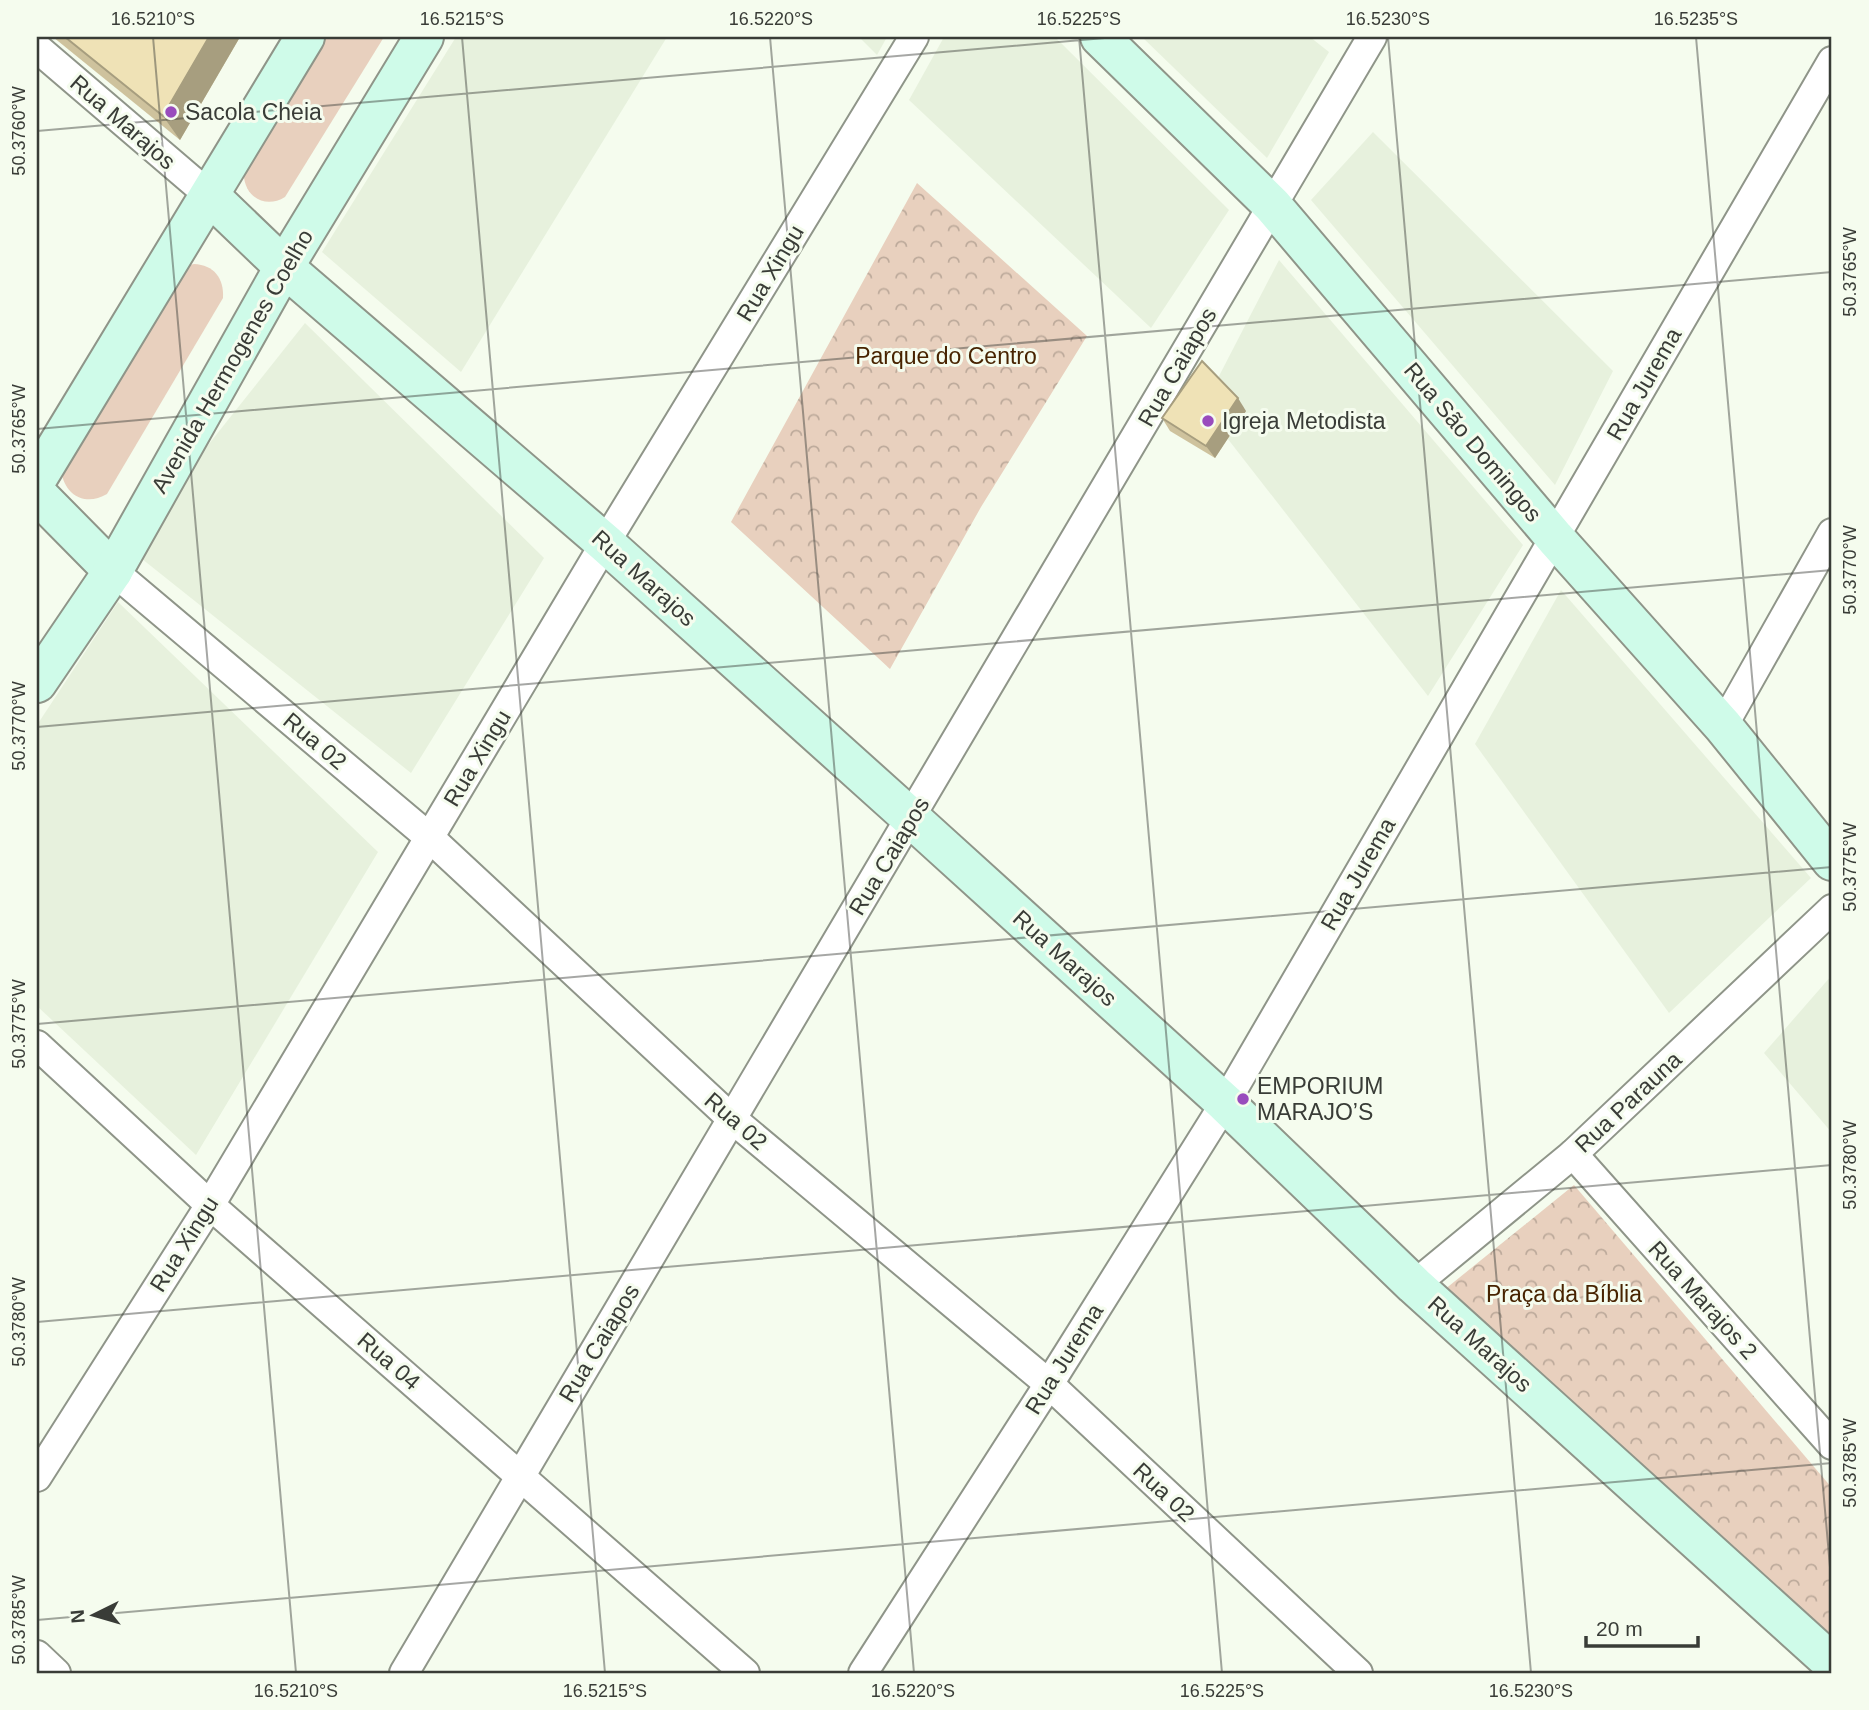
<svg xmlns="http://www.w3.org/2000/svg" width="1869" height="1710" font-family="Helvetica,sans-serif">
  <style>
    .built { fill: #e7f1dd }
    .green { fill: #e8d0be }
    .park { fill: url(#park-crowns) }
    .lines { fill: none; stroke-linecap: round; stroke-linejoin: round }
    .street-casing { stroke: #8f9589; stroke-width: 32 }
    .secondary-casing { stroke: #8f9589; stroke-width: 42 }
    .street { stroke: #fff; stroke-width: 28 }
    .secondary { stroke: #cffbe9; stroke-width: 38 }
    .wall { fill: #cec29d }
    .shaded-wall { fill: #a79e7f }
    .building { fill: #efe2b6; stroke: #a79e7f; stroke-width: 2 }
    .ticks { fill: none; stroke: #393c37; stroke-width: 2; stroke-opacity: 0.45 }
    .poi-dot { fill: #994cbd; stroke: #f5fcee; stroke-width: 2.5 }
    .labels { text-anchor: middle; stroke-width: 6; stroke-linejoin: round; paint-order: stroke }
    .poi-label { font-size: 23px; fill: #393c37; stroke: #f5fcee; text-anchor: start }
    .street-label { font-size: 23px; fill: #393c37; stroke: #f5fcee }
    .park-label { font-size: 23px; fill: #472300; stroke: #f5fcee }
    .neatline { fill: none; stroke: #393c37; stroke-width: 2.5 }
    .ticks-label { font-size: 18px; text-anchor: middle; fill: #393c37 }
  </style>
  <defs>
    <pattern id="park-crowns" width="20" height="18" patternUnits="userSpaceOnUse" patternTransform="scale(1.75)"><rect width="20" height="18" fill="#e8d0be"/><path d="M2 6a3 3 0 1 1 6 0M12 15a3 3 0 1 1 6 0" fill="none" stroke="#bdaa9b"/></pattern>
  </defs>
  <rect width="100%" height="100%" fill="#f5fcee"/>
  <g class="built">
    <path d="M456 37H667L461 372 322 252Z"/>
    <path d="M859 37H887L877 55Z"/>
    <path d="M944 37H1055L1229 210 1151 328 909 100Z"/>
    <path d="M1142 37H1310L1329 52 1267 158Z"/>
    <path d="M1373 132 1613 371 1555 485 1311 200Z"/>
    <path d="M1279 260 1523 545 1428 696 1203 407Z"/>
    <path d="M305 323 544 558 411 773 127 547Z"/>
    <path d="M1561 590 1811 878 1669 1013 1475 744Z"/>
    <path d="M118 602 378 852 196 1155 37 1006V725Z"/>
    <path d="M1832 975V1133L1764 1053Z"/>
  </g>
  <g class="green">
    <path d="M325 37H384L285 197C264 210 242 195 244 171Z"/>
    <path d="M194 264C214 265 224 278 223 298L107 494C87 506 67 497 62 475L186 266Z"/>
  </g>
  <g class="park">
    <path d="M917 183 1087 336 981 507 890 669 731 522Z"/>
    <path d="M1574 1185 1832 1488V1638L1444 1290Z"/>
  </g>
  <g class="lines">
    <defs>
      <g id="street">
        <path d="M37 48 210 196"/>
        <path d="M113 571 430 838 731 1118 1049 1384 1358 1673"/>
        <path d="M1723 726 1832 533"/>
        <path d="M37 1045 210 1205 745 1673"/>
        <path d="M1573 1154 1832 1445"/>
        <path d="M1414 1285 1573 1154 1832 909"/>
        <path d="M37 1477 210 1205 605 543 914 37"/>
        <path d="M37 1655 56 1673"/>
        <path d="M404 1673 1372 37"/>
        <path d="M863 1673 1049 1384 1225 1103 1832 61"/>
      </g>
      <g id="secondary">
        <path d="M1100 37 1272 205 1555 538 1723 726 1832 861"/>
        <path d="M210 196 284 267 605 543 912 819 1225 1103 1414 1285 1832 1663"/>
        <path d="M37 479 305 37"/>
        <path d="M37 494 113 571"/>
        <path d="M37 683 113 571 284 267 424 37"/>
      </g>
    </defs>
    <use href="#street" class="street-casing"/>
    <use href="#secondary" class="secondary-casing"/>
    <use href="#street" class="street"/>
    <use href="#secondary" class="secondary"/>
  </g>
  <g class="wall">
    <path d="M53 37H240L180 140Z"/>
    <path d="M1246 411 1215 458 1170 431 1162 418Z"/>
  </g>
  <g class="shaded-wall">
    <path d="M209 37H240L180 140 163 116Z"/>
    <path d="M1238 398 1246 411 1215 458 1206 446Z"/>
  </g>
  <g class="building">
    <path d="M65 37H209L163 116Z"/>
    <path d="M1202 361 1238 398 1206 446 1162 418Z"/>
  </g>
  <path class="ticks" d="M153 37 296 1673M462 37 605 1673M770 37 914 1673M1079 37 1222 1673M1388 37 1531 1673M1696 37 1832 1590M37 131 1116 37M37 429 1832 272M37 727 1832 570M37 1024 1832 867M37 1322 1832 1165M37 1620 1832 1463"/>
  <g class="poi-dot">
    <circle cx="171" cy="112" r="7"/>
    <circle cx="1208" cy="421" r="7"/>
    <circle cx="1243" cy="1099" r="7"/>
  </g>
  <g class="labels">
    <g class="poi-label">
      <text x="185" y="120">Sacola Cheia</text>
      <text x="1222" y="429">Igreja Metodista</text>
      <text x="1257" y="1094">EMPORIUM<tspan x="1257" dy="26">MARAJO’S</tspan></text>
    </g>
    <g class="street-label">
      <text transform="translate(123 122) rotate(41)" y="8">Rua Marajos</text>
      <text transform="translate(770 273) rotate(-59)" y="8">Rua Xingu</text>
      <text transform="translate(232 361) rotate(-60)" y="8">Avenida Hermogenes Coelho</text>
      <text transform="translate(1177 367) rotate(-60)" y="8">Rua Caiapos</text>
      <text transform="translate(1644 384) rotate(-60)" y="8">Rua Jurema</text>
      <text transform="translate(1473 442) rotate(50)" y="8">Rua São Domingos</text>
      <text transform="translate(644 578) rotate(42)" y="8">Rua Marajos</text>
      <text transform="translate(315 741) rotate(40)" y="8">Rua 02</text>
      <text transform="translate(477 758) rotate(-59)" y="8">Rua Xingu</text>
      <text transform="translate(889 856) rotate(-59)" y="8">Rua Caiapos</text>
      <text transform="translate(1358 874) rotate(-60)" y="8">Rua Jurema</text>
      <text transform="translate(1065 958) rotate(42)" y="8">Rua Marajos</text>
      <text transform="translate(1628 1102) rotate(-43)" y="8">Rua Parauna</text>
      <text transform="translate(736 1121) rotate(41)" y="8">Rua 02</text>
      <text transform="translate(184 1244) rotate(-58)" y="8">Rua Xingu</text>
      <text transform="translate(1703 1300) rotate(48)" y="8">Rua Marajos 2</text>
      <text transform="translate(599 1343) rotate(-59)" y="8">Rua Caiapos</text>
      <text transform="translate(1480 1344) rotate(42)" y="8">Rua Marajos</text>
      <text transform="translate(1064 1359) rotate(-58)" y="8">Rua Jurema</text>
      <text transform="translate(389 1361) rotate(41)" y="8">Rua 04</text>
      <text transform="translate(1164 1492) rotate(43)" y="8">Rua 02</text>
    </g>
    <g class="park-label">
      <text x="946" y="364">Parque do Centro</text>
      <text x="1564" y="1302">Praça da Bíblia</text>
    </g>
  </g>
  <rect width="1869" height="1710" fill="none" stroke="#f5fcee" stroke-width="77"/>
  <g transform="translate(94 1615) rotate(265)" stroke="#f5fcee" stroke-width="5" paint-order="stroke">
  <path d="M0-5L12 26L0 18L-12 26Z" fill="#393c37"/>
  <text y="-10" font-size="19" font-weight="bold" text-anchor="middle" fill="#393c37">N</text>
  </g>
  <path d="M1586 1636v10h112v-10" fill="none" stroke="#393c37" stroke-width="3.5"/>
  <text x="1596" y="1636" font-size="21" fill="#393c37" stroke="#f5fcee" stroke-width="5" paint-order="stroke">20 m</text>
  <rect x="38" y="38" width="1792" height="1634" class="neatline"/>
  <g class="ticks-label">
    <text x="153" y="25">16.5210°S</text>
    <text x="462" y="25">16.5215°S</text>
    <text x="771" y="25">16.5220°S</text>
    <text x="1079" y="25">16.5225°S</text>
    <text x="1388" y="25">16.5230°S</text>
    <text x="1696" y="25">16.5235°S</text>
    <text transform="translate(19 131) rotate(-90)" y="6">50.3760°W</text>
    <text transform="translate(1850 272) rotate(-90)" y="6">50.3765°W</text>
    <text transform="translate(19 429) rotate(-90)" y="6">50.3765°W</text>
    <text transform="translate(1850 570) rotate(-90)" y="6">50.3770°W</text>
    <text transform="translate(19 726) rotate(-90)" y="6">50.3770°W</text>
    <text transform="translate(1850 867) rotate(-90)" y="6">50.3775°W</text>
    <text transform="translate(19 1024) rotate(-90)" y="6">50.3775°W</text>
    <text transform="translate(1850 1165) rotate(-90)" y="6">50.3780°W</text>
    <text transform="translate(19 1322) rotate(-90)" y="6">50.3780°W</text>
    <text transform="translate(1850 1463) rotate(-90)" y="6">50.3785°W</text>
    <text transform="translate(19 1620) rotate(-90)" y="6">50.3785°W</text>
    <text x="296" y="1697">16.5210°S</text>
    <text x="605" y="1697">16.5215°S</text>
    <text x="913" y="1697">16.5220°S</text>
    <text x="1222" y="1697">16.5225°S</text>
    <text x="1531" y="1697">16.5230°S</text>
  </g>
</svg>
